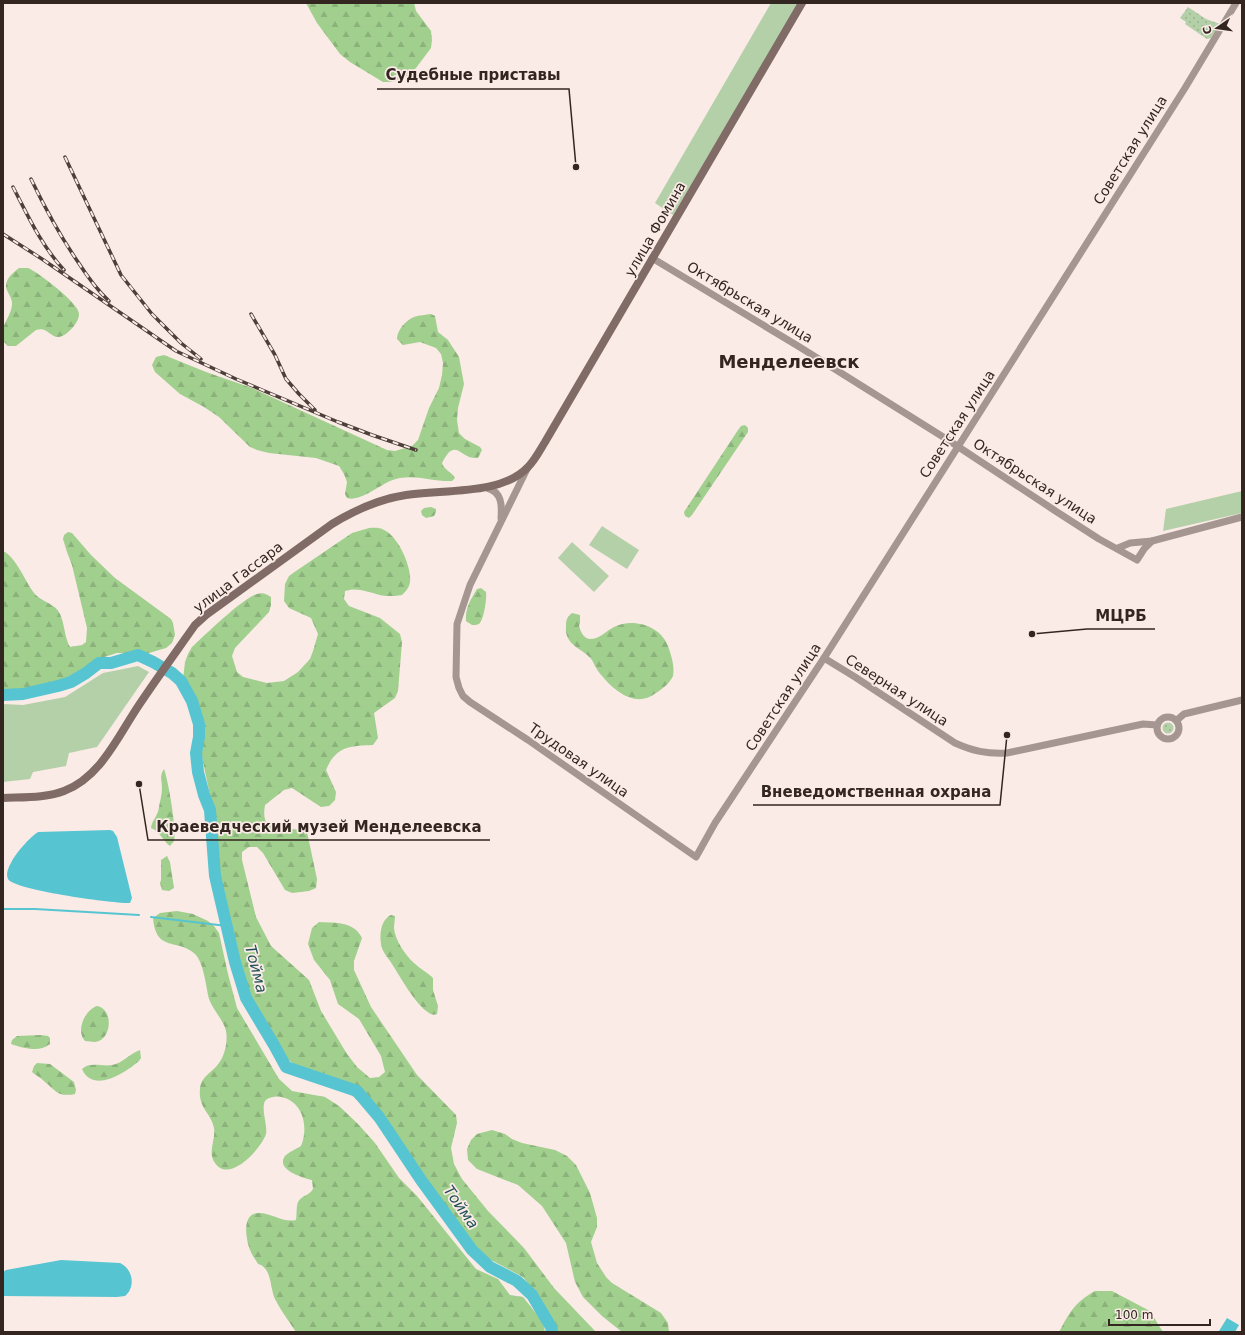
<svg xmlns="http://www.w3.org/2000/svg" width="1245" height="1335" font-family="'DejaVu Sans',sans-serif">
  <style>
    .grass { fill: url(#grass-dots) }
    .forest { fill: url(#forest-firs) }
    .green { fill: #b4d0a8 }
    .water { fill: #57c4d2 }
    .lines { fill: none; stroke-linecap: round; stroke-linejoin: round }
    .stream { stroke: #57c4d2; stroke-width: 2 }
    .river { stroke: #57c4d2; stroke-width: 12 }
    .tertiary { stroke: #a59692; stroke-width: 7 }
    .secondary { stroke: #816b66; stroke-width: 8 }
    .rail-casing { stroke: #4d403b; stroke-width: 3.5 }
    .rail { stroke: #faebe6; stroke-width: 2; stroke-dasharray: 6; stroke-linecap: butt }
    .labels { text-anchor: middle; stroke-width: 3.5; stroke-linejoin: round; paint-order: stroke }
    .street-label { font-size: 14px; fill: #332621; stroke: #faebe6 }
    .water-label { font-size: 15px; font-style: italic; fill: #215157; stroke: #faebe6 }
    .district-label { font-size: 18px; font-weight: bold; fill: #332621; stroke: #faebe6 }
    .leader { fill: none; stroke: #332621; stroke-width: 1.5 }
    .callout-dot { fill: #332621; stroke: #faebe6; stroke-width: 1.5 }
    .callout-label { font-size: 15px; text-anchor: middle; font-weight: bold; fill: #332621; stroke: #faebe6; stroke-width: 3.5; stroke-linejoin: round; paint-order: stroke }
  </style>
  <defs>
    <pattern id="grass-dots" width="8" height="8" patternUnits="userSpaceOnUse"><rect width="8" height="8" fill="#b4d0a8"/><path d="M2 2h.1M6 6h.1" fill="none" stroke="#9bb290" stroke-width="1.8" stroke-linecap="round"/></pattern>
    <pattern id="forest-firs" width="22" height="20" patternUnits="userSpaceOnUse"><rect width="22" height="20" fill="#a1cf8e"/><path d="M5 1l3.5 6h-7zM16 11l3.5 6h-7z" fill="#8bb27a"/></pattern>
  </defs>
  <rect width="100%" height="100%" fill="#faebe6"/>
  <g class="grass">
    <path d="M1188 7 1206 19 1220 24 1211 38 1207 39 1204 37 1185 24 1186 22 1180 18Z"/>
    <circle cx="1168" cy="728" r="5.5"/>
  </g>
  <g class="forest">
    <path d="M306 3H414L416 11 431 31 432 40 431 48 416 68 403 79 392 82H383L350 62 340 54 317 23Z"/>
    <path d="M19 268C21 268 25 268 28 268 38 272 80 304 79 314 79 322 71 330 66 334 51 344 50 325 36 330L16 346H8L3 341C3 337 2 332 3 329 5 321 11 314 12 305 13 297 5 291 6 285 7 277 13 273 19 268Z"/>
    <path d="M431 314 435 316 438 332 448 340 459 357 464 384 458 408 457 420 459 433 465 439 480 447 482 450 478 458C460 460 456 435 442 463 444 470 452 472 455 478L452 481C431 482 411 472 390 481 379 486 359 502 347 498L345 494 347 482 344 474 339 466 316 458 269 453 257 450 250 447 219 417 204 407 180 394 155 372 152 365 156 357 164 355 206 372 252 388 387 450 395 451 412 446 418 440 429 408 439 388 442 375 443 363 441 354 436 348 420 342 403 345 397 339C397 330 406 320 414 317 419 315 426 315 431 314Z"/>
    <path d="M745 425 748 428V432L692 515 689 518 685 516 684 512 738 430 741 426Z"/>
    <path d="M431 507 436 509V512L434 516 426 518 422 515 421 511 424 508Z"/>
    <path d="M369 528C374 528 379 527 384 530 398 536 412 567 410 582 409 588 406 591 402 595 397 596 392 596 386 596 372 594 358 586 345 591L344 599 349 606 380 618 400 634 402 642 398 691 395 698 374 713 378 738 373 745C350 746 336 746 326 770L336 792 335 800 329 806 321 807 292 788 284 790 265 805C259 838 287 824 307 832L317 879 316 888 309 891 292 893 285 890 263 853 257 847H249L242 852V860L256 917 271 946 309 980 321 1011 347 1054 357 1067 370 1078 379 1077 385 1072 381 1056 359 1019 338 1004 330 980 314 960 308 944 312 928 319 922C335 923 354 921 362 938L354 961V970L371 1007 417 1075 456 1115 457 1123 451 1148 454 1164 462 1179 488 1211 524 1248 554 1288 596 1332H555L539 1298 523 1277 472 1250 435 1208 368 1109 326 1074 301 1069 287 1059 251 1001 219 892 215 857 217 829 201 752 203 727 199 710 183 679 185 662 188 654 192 647C204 636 244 597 257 594 263 592 266 594 271 597V605L269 612 235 648 232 656 237 672 243 677 267 683 284 681 298 672 310 659 313 651 318 634 311 618 289 608 284 601 285 584 289 576 296 571 352 533Z"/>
    <path d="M68 532 72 533 91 555 115 578 171 619 173 623 175 635 172 643 166 648 149 653H117L98 659 67 678 20 692 3 691V551C16 557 25 581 34 593 41 602 55 603 60 614 65 625 64 636 70 647L82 645 86 642 87 628 72 565 67 552 63 539 64 535Z"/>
    <path d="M481 588 486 592C487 598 484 620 479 624 477 625 474 625 472 625L466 621C465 608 471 599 477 589Z"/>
    <path d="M572 613 580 615V623L579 626C581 632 583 638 590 639 600 639 606 631 614 627 633 617 661 626 668 646 671 655 675 666 673 676 670 683 662 689 656 693 634 710 611 688 598 671 596 668 594 664 592 660 583 648 564 646 566 626 566 620 567 617 572 613Z"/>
    <path d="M164 769C168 779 177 831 174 841 173 843 171 844 170 846 162 840 160 831 151 828 152 820 158 816 159 807 160 801 162 794 162 788 162 779 159 777 164 769Z"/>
    <path d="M167 856 170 862 174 888 169 891 162 890 160 883 161 880V860Z"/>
    <path d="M177 911 193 914 208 921 214 926 219 933 228 974 237 1008 279 1079 292 1091 325 1097 339 1106 358 1124 375 1143 399 1178 417 1196 476 1269 498 1279 510 1295 523 1297 543 1322 545 1332H296C289 1321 281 1311 275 1299 270 1289 272 1267 258 1264 255 1259 252 1255 250 1250 246 1239 241 1213 259 1213 272 1213 283 1223 296 1220 297 1215 296 1207 298 1202 301 1196 310 1195 313 1189L312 1180C304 1178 275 1170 285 1156 289 1152 296 1149 301 1146 309 1127 303 1101 281 1097 276 1096 271 1097 267 1099 259 1104 268 1125 266 1134 261 1149 229 1184 215 1163 207 1152 216 1140 214 1128 211 1113 198 1108 200 1089 201 1076 212 1073 219 1063 225 1055 228 1041 226 1031 224 1021 213 1010 209 999 206 987 204 963 195 954 178 938 156 953 153 918L160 913Z"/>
    <path d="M391 915 395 916C395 920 394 924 394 928 395 940 405 955 414 963 420 969 427 972 433 978V990L438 1006 437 1014C434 1015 432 1015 429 1013 415 1004 401 978 392 964 389 959 384 954 382 948 379 937 380 920 391 915Z"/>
    <path d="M97 1006C114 1009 112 1040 95 1042 92 1042 88 1041 85 1041 84 1039 82 1038 82 1036 78 1025 87 1009 97 1006Z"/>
    <path d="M41 1035 48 1036 50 1038V1044C39 1053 23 1048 11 1044L12 1040 17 1036Z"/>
    <path d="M140 1050 141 1058 139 1061C125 1073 93 1094 82 1069 90 1061 102 1067 112 1065 123 1063 129 1054 140 1050Z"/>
    <path d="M37 1063 50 1064 74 1082 76 1090 75 1094C58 1097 57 1092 45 1082 41 1078 37 1076 32 1072L34 1066Z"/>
    <path d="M492 1130 505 1134 512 1139 522 1143 555 1150 567 1156 576 1165 590 1193 597 1218V1227L591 1242 597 1263 606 1277 612 1283 661 1313 668 1323 669 1332H622L602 1316 583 1297 575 1282 566 1243 542 1206 518 1185 477 1169 468 1160 467 1149 471 1140 477 1134Z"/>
    <path d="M1095 1291H1112L1148 1310 1153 1316 1163 1332H1059C1069 1313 1075 1302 1095 1291Z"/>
  </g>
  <g class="green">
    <path d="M771 3H799L673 215 655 203Z"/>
    <path d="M1242 491V513L1163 531 1166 509Z"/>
    <path d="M602 526 639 550 627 569 589 545Z"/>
    <path d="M572 542 609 576 594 592 558 558Z"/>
    <path d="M138 666 149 672 97 747 69 753 66 766 33 772 30 779 3 782V704L23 705 65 697 103 673Z"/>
  </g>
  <g class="water">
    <path d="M110 830 113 831 117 837 132 898 130 903C116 904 13 890 8 879 5 872 10 865 13 859 19 850 29 838 38 832Z"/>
    <path d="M61 1260 120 1263C133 1269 136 1287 125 1296L117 1297 3 1296V1272L6 1270Z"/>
    <path d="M1227 1318 1239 1325 1235 1332 1219 1331Z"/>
  </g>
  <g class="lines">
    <g class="stream">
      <path d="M3 909H35L139 915"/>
      <path d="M151 917 227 926"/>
    </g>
    <path class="river" d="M3 695 23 694 58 686 71 682 86 673 99 663H111L138 655 153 662 172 673 181 681 192 701 199 724V737L196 753 198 772 204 795 210 810 215 876 235 962 246 998 274 1045 286 1067 357 1091 379 1117 421 1180 472 1250 490 1267 517 1281 532 1295 551 1327 552 1332"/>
    <g class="tertiary">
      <path d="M652 258 798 346 948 440 1054 510 1099 539 1137 560 1144 549 1152 541"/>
      <path d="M528 467 470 585 457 624 456 677 459 688 463 696 470 702 528 740 696 857 715 823 824 658 1018 352 1185 88 1236 3"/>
      <path d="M487 488C502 492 502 505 501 518"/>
      <path d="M1118 548 1130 543 1152 541 1242 517"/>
      <path d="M824 658 855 677 955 743C973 751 986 754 1007 753L1143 724 1157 725"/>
      <circle cx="1168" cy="728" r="11"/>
      <path d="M1177 720 1184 714 1242 700"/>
    </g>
    <path class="secondary" d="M3 798C21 797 47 798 64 791 101 777 118 736 139 705 157 678 176 652 195 625L206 615 332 524C355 510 379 499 406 495 442 489 501 496 528 467 535 460 540 450 545 442L802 3"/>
    <defs>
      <g id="rail">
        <path d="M65 157 121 275 152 314 181 343 201 359"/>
        <path d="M31 179C45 208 60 236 78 262 87 276 97 290 109 301"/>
        <path d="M13 187C28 216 41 245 64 270"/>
        <path d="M3 234 42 259 176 351 236 379 338 422 372 435 416 450"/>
        <path d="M251 314 275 355 286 379 299 394 315 410"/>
      </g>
    </defs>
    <use href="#rail" class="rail-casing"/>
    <use href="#rail" class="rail"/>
  </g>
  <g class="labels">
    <g class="street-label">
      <text transform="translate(1130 150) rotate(-58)" y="5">Советская улица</text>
      <text transform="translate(655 229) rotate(-60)" y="5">улица Фомина</text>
      <text transform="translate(750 302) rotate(31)" y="5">Октябрьская улица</text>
      <text transform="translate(957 424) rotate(-57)" y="5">Советская улица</text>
      <text transform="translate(1035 481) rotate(33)" y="5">Октябрьская улица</text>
      <text transform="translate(238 577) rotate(-37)" y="5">улица Гассара</text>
      <text transform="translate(897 690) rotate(33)" y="5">Северная улица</text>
      <text transform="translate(783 697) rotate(-57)" y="5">Советская улица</text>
      <text transform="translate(579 760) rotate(35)" y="5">Трудовая улица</text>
    </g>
    <g class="water-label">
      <text transform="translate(256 969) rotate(75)" y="5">Тойма</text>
      <text transform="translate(461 1207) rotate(55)" y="5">Тойма</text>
    </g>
    <g class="district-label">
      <text x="789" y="368">Менделеевск</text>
    </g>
  </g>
  <path class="leader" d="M576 167L569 89H377M1032 634L1087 629H1155M1007 735L1000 805H753M139 784L148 840H490"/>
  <g class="callout-dot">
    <circle cx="576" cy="167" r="4"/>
    <circle cx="1032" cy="634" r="4"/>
    <circle cx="1007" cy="735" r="4"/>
    <circle cx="139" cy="784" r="4"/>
  </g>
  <g class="callout-label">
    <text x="473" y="80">Судебные приставы</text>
    <text x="1121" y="621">МЦРБ</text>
    <text x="876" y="797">Вневедомственная охрана</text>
    <text x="319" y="832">Краеведческий музей Менделеевска</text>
  </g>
  <rect width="1245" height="1335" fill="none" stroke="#332621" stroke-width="8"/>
  <g transform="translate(1217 28) rotate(257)" stroke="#faebe6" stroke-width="3" paint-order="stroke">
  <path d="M0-3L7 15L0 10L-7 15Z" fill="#332621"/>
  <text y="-6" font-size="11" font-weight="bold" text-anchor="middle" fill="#332621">С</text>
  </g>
  <path d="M1109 1319v6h101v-6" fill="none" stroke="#332621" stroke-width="2"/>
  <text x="1115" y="1319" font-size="12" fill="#332621" stroke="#faebe6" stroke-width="3" paint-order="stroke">100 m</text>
</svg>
